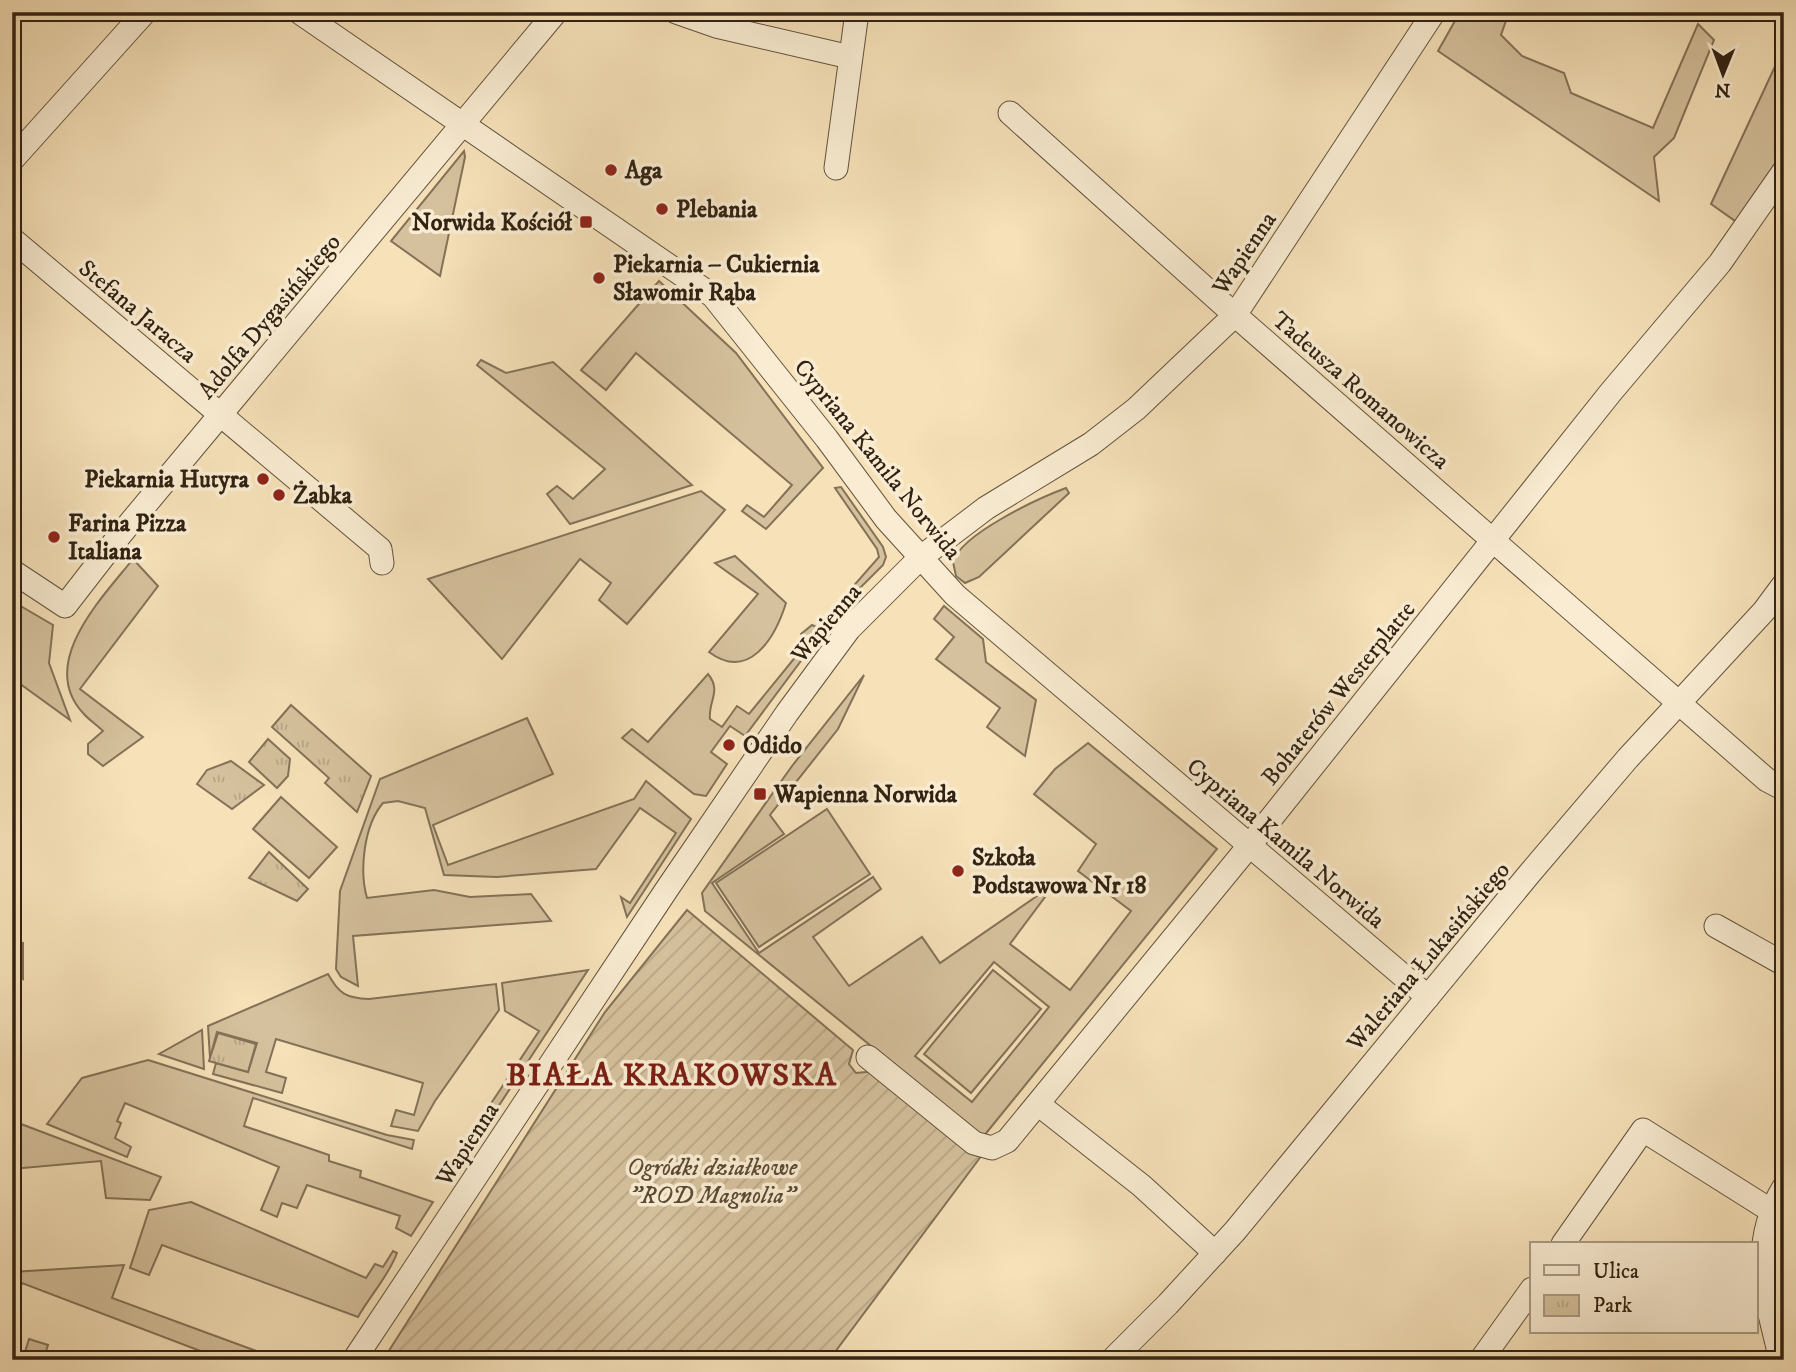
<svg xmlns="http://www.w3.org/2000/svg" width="1796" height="1372" font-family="'IM FELL DW Pica',serif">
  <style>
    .grass { fill: #d5c19d; stroke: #837258; stroke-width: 2; fill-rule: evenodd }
    .park { fill: url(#park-tufts); stroke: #837258; stroke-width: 2 }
    .garden { fill: url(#garden-furrows); stroke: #837258; stroke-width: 2 }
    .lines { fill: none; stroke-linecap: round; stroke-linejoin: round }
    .minor-casing { stroke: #62523c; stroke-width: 25 }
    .minor { stroke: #f9ecd2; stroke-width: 23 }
    .poi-dot { fill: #8f2418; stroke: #f9ecd2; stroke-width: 2.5 }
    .labels { text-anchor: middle; stroke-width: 7; stroke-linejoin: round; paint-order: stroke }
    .poi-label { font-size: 24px; font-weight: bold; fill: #312212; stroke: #f9ecd2; text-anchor: start }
    .street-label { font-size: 24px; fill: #312212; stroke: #f9ecd2 }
    .park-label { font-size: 24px; font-style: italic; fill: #5a4a35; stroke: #f9ecd2 }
    .district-label { font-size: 32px; font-weight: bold; letter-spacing: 2px; fill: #7a1f14; stroke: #f9ecd2 }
  </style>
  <defs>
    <pattern id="park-tufts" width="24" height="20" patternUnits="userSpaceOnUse" patternTransform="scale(1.75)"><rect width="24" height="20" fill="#d5c19d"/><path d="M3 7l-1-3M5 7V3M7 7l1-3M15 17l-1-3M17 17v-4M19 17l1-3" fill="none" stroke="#b7a686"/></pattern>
    <pattern id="garden-furrows" width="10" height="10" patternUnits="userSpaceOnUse" patternTransform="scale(1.75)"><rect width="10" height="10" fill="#d5c19d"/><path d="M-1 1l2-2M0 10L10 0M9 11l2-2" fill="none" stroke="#b7a686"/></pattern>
  </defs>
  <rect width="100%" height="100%" fill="#f6e1b9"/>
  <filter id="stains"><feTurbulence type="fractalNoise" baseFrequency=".00286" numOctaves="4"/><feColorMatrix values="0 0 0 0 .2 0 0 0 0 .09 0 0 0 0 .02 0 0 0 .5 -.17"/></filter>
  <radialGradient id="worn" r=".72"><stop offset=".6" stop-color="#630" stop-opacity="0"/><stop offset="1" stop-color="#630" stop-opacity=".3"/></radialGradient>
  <g class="grass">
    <path d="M1460 12H1509L1501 35 1522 56 1564 73 1571 93 1653 128 1698 24 1714 40 1674 138 1654 157 1659 201 1438 51Z"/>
    <path d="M1777 62 1784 65V155L1738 223 1711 204Z"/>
    <path d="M464 151 465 157 440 276 391 241Z"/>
    <path d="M659 281 736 353 823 468 766 529 742 511 747 505 764 517 792 485 636 353 606 390 581 370Z"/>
    <path d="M481 360 506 373 553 362 692 485 570 524 547 494 557 486 573 499 605 469 477 365Z"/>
    <path d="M841 487 883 547 886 557 883 565 846 602 842 599 879 557 877 549 835 488Z"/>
    <path d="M1066 488 1069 493 979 577 965 583 956 576 953 562C961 534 1039 498 1066 488Z"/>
    <path d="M701 491 725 510 627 624 599 600 611 583 580 559 502 659 428 579Z"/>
    <path d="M735 556 786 603C775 638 749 682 709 652L758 594 715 563Z"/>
    <path d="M133 559 158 586 80 689 143 737 103 766 88 754V744L103 731C97 725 89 720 83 713 37 663 102 598 133 559Z"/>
    <path d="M12 601 53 625 49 663 70 720 12 678Z"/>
    <path d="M944 606 983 639 986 662 1036 700 1025 756 987 727 1000 708 936 659 954 637 934 619Z"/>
    <path d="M812 625 824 630 745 736 730 726 711 752 727 764 706 796 694 794 622 738 632 729 648 742 708 674C722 691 708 701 710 719L722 727 737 706 749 714 806 644 801 634Z"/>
    <path d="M864 675 838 729 770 815 784 834 712 883 759 953 873 877 881 889 813 937 849 986 922 937 940 963 1040 894 1045 897 1010 944 1070 990 1131 911 1078 871 1096 844 1034 794 1055 769 1088 743 1217 849 983 1137 705 911 702 893 792 766ZM994 962 1049 1007 972 1102 915 1056Z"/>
    <path d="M527 718 553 774 433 825 448 865 634 799 646 781 691 819 627 917 621 897 630 903 676 833 640 808 596 869 497 877 444 875 425 808 398 801 383 803C364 825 359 870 367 898L434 890 470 897 531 894 551 921 353 936 358 986 341 977 336 969 340 891 380 779Z"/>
    <path d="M281 797 337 847 309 878 253 829Z"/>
    <path d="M827 809 870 874 759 947 716 883Z"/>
    <path d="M12 939 23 943V979L12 971Z"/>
    <path d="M588 970 496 1110 490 1105 539 1031 505 1011 502 983Z"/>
    <path d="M993 970 1041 1009 971 1093 924 1054Z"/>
    <path d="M328 974C339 994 346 998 369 999L496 984 499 1010 435 1101 418 1131 391 1126 396 1110 414 1115 423 1083 276 1039 266 1072 286 1078 282 1093 213 1074 216 1063 248 1072 257 1043 217 1032 210 1058 208 1026Z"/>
    <path d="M202 1030 204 1069 159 1054Z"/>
    <path d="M148 1060 387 1135 414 1140 412 1149 253 1098 244 1126 329 1155V1161L361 1171 360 1177 433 1202 411 1236 396 1228 400 1216 307 1185 297 1208 282 1203 277 1217 261 1210 279 1167 125 1103 117 1121 121 1123 115 1138 131 1147 127 1157 47 1124 82 1078Z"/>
    <path d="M21 1124 161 1177 150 1200 106 1198 101 1161 12 1169V1127Z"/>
    <path d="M191 1202 366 1278 375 1264 383 1267 393 1251 397 1253C388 1277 371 1294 358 1317L162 1245 149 1275 130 1268 149 1210Z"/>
    <path d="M124 1265 112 1298 281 1360H224L22 1283 12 1310V1272Z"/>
    <path d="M29 1339 48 1345 43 1360H32L25 1352Z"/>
  </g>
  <g class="park">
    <path d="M291 705 371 776 357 812 325 783 329 778 272 727Z"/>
    <path d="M268 739 290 759 288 776 277 788 249 762Z"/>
    <path d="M231 761 264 785 232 809 197 784 207 770Z"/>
    <path d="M269 852 308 889 297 901 249 878Z"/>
    <path d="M218 1033 256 1044 248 1072 209 1061Z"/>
  </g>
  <path class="garden" d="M687 910 853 1050 849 1064 856 1073 877 1071 982 1155 829 1360H383L605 1012Z"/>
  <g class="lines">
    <defs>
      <g id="minor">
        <path d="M299 12 713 296 827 439 886 519 955 595 1428 997"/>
        <path d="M676 12 716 26 850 57"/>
        <path d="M1010 113 1235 315 1767 780 1784 789"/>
        <path d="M12 160 145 12"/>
        <path d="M836 168 857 12"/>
        <path d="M12 239 380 549 382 563"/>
        <path d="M12 571 65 606 120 535 556 12"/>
        <path d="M1716 926 1784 964"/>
        <path d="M868 1057 974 1143 992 1148 1007 1141 1249 846 1611 392 1720 263 1784 171"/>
        <path d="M1038 1104 1142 1186 1215 1253"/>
        <path d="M1563 1244 1643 1130 1770 1210"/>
        <path d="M354 1360 667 889 787 713 849 629 920 558 986 508 1091 444 1136 409 1235 315 1434 12"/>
        <path d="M1112 1360 1168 1304 1235 1231 1530 873 1628 758 1764 611 1784 584"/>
        <path d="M1481 1360 1532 1289"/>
        <path d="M1781 1360C1766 1297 1748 1246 1784 1187"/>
      </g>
    </defs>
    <use href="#minor" class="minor-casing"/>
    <use href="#minor" class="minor"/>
  </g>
  <g class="poi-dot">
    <circle cx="611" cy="170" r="7"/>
    <circle cx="662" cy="209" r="7"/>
    <rect x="579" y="215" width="14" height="14" rx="3.5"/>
    <circle cx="599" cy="278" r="7"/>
    <circle cx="263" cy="479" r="7"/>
    <circle cx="279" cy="495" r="7"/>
    <circle cx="54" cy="537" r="7"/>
    <circle cx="729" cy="745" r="7"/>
    <rect x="753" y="787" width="14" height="14" rx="3.5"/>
    <circle cx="958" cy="871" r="7"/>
  </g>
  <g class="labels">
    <g class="poi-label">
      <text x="625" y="178">Aga</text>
      <text x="676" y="217">Plebania</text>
      <text x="572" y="230" text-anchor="end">Norwida Kościół</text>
      <text x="613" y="272">Piekarnia – Cukiernia<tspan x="613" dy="28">Sławomir Rąba</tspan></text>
      <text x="249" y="487" text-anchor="end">Piekarnia Hutyra</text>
      <text x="293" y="503">Żabka</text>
      <text x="68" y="531">Farina Pizza<tspan x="68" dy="28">Italiana</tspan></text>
      <text x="743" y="753">Odido</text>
      <text x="774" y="802">Wapienna Norwida</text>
      <text x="972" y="865">Szkoła<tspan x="972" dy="28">Podstawowa Nr 18</tspan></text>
    </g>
    <g class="street-label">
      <text transform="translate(1244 253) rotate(-56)" y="8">Wapienna</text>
      <text transform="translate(138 311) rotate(40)" y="8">Stefana Jaracza</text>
      <text transform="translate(269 316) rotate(-50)" y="8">Adolfa Dygasińskiego</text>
      <text transform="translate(1361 390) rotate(41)" y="8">Tadeusza Romanowicza</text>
      <text transform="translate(878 459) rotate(51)" y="8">Cypriana Kamila Norwida</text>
      <text transform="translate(826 623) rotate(-50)" y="8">Wapienna</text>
      <text transform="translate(1338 693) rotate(-51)" y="8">Bohaterów Westerplatte</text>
      <text transform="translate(1286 843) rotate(40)" y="8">Cypriana Kamila Norwida</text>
      <text transform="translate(1428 956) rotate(-50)" y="8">Waleriana Łukasińskiego</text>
      <text transform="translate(467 1144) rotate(-57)" y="8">Wapienna</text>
    </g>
    <g class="park-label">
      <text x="712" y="1175">Ogródki działkowe<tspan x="712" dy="28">"ROD Magnolia"</tspan></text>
    </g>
    <g class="district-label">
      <text x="672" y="1085">BIAŁA KRAKOWSKA</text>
    </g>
  </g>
  <rect width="1796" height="1372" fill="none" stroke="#f6e1b9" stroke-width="42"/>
  <rect x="14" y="14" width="1768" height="1344" fill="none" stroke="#312212" stroke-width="3.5"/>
  <rect x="21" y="21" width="1754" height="1330" fill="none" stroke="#312212" stroke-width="2"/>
  <rect x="1530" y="1242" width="228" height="91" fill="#f9ecd2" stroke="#a99b85" stroke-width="2"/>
  <rect x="1544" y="1265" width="35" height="10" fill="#f9ecd2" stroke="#a99b85" stroke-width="2"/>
  <text x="1593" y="1278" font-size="21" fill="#312212">Ulica</text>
  <rect x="1544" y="1295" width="35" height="21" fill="url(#park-tufts)" stroke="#a99b85" stroke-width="2"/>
  <text x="1593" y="1312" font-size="21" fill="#312212">Park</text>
  <g transform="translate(1723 74) rotate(181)" stroke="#f9ecd2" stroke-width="5" paint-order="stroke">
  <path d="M0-5L12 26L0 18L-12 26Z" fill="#312212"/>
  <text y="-10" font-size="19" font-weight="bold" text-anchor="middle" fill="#312212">N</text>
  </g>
  <rect width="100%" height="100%" filter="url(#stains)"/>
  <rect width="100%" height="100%" fill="url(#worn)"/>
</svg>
